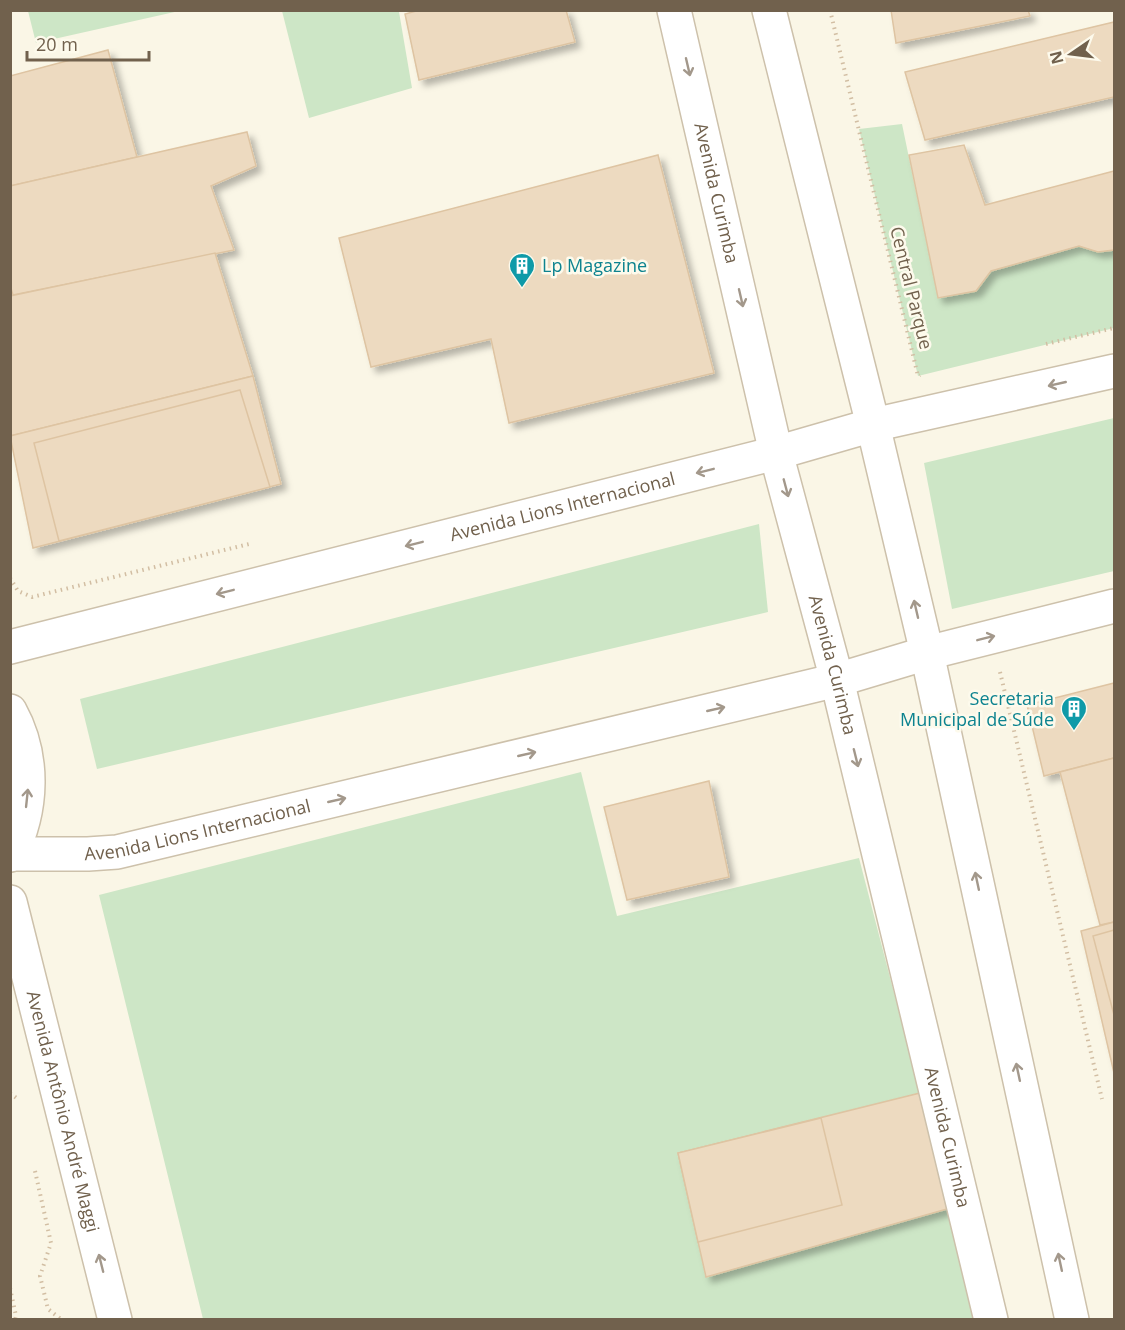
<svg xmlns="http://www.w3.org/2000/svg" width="1125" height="1330" font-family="'Open Sans',sans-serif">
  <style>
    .green { fill: #cde6c6 }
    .building { fill: #eddac0; stroke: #dec4a2; stroke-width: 1.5; filter: url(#shadow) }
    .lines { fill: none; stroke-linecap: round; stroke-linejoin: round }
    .secondary-casing { stroke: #cdc1ab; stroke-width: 36 }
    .path { stroke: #d2bea3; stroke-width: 4; stroke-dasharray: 1.5 4.5; stroke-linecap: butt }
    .secondary { stroke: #fff; stroke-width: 33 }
    .oneway { stroke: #a3988b }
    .labels { text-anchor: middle; stroke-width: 5; stroke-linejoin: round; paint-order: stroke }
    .street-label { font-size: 18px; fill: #71614d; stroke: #fdfaec }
    .culture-label { font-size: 18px; fill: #0d838f; stroke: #fdfaec; text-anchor: start }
  </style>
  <defs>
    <filter id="shadow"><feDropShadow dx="5.5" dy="5.5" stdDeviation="3" flood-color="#0004"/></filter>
  </defs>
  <rect width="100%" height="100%" fill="#faf6e6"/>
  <g class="green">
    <path d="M28 11V10L179 11 36 43Z"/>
    <path d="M282 11H401L399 12 412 88 309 118Z"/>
    <path d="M902 124 938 298 976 291 991 271 1079 246 1098 252 1114 250V328L918 376 859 129Z"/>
    <path d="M1114 418V571L952 609 924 463Z"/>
    <path d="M759 524 768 612 97 769 80 699Z"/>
    <path d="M581 772 617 916 859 858 920 1093 679 1153 705 1274 947 1209 973 1319H203L99 895Z"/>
  </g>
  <g class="building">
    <path d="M420 10H566L575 42 419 80 405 14Z"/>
    <path d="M891 10H1028L1030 16 896 43Z"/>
    <path d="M1114 22V97L925 140 905 72Z"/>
    <path d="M108 50 137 157 10 186V76Z"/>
    <path d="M247 132 256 166 211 186 234 250 13 295 10 285V186Z"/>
    <path d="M964 145 985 205 1114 171V250L1098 252 1079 246 991 271 976 291 938 298 909 155Z"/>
    <path d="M658 155 714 373 509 423 491 339 371 367 339 238Z"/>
    <path d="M215 253 253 376 10 436V296Z"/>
    <path d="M253 376 281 484 33 548 10 436Z"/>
    <path d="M240 390 270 487 59 541 34 443Z"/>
    <path d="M1114 683V758L1044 776 1027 705Z"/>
    <path d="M1114 758V922L1100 925 1060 772Z"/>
    <path d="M709 781 729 877 627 900 604 807Z"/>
    <path d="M1114 922V1073L1081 931Z"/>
    <path d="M1114 930V1015L1093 936Z"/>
    <path d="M920 1093 947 1209 706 1277 678 1153Z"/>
    <path d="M821 1118 842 1205 698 1242 678 1153Z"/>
  </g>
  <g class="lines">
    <defs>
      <g id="secondary">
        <path id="s1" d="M674 10 776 453 837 680 991 1320"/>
        <path d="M769 10 873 425 927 653 1072 1320"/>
        <path id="s2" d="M10 647 776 453 873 425 1114 371"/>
        <path d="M10 711C35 756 33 810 10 855"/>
        <path id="s3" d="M12 854H88L117 852 837 680 927 653 1114 606"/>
        <path id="s4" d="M10 902 115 1320"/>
      </g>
    </defs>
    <use href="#secondary" class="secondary-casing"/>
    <g class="path">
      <path d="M830 10 918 376 920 375"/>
      <path d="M1046 344 1114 328"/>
      <path d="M10 578 18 591 32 597 249 544"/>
      <path d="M1000 672 1102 1099"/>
      <path d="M10 1093 19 1100"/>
      <path d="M35 1171 51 1243 40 1276 48 1309 62 1320"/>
      <path d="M10 1288 16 1316 15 1320"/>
    </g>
    <use href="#secondary" class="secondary"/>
  </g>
  <defs><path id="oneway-shaft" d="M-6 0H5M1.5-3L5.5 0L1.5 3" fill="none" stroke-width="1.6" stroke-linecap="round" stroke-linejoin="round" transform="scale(1.5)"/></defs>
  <g class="oneway">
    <use href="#oneway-shaft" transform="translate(688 67) rotate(77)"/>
    <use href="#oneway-shaft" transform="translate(741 298) rotate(77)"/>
    <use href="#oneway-shaft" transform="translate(1057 384) rotate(167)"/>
    <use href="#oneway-shaft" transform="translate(705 471) rotate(166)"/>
    <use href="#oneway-shaft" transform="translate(786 488) rotate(75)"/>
    <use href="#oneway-shaft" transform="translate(414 544) rotate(166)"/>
    <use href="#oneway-shaft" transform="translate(225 592) rotate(166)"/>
    <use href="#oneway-shaft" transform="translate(916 609) rotate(-103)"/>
    <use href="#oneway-shaft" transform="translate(986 638) rotate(-14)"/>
    <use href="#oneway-shaft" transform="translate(716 709) rotate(-13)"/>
    <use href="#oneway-shaft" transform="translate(527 754) rotate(-13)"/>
    <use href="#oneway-shaft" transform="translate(856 758) rotate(76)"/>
    <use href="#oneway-shaft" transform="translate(27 798) rotate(-84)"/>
    <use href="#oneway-shaft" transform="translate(337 800) rotate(-13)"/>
    <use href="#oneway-shaft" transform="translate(977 881) rotate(-102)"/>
    <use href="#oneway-shaft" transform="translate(1018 1072) rotate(-102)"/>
    <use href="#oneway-shaft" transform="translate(1060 1262) rotate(-102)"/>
    <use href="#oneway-shaft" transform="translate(101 1263) rotate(-104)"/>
  </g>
  <defs>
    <symbol id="building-pin" viewBox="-11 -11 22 30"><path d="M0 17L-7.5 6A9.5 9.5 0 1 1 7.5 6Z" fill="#0f9aa8" stroke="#fdfaec"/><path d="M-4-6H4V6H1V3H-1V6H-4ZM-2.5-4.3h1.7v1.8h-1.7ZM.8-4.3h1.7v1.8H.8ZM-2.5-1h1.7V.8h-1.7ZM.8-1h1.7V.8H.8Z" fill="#fff"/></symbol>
  </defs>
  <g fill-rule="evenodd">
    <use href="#building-pin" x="507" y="251" width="30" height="40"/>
    <use href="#building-pin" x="1059" y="694" width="30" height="40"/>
  </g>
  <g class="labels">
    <g class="street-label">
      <text dy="6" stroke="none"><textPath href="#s1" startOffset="188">Avenida Curimba</textPath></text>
      <text transform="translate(911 288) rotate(76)" y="6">Central Parque</text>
      <text dy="6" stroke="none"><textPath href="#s2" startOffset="570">Avenida Lions Internacional</textPath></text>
      <text dy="6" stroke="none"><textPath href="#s1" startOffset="674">Avenida Curimba</textPath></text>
      <text dy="6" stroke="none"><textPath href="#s3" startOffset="188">Avenida Lions Internacional</textPath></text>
      <text dy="6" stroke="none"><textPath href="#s4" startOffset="216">Avenida Antônio André Maggi</textPath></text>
      <text dy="6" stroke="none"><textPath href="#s1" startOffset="1160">Avenida Curimba</textPath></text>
    </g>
    <g class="culture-label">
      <text x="542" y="272">Lp Magazine</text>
      <text x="1054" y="705" text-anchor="end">Secretaria<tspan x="1054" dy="21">Municipal de Súde</tspan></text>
    </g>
  </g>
  <rect width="1125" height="1330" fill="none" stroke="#71614d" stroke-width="24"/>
  <g transform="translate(1071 54) rotate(256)" stroke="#fdfaec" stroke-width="4.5" paint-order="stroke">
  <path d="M0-4.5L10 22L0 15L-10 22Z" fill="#71614d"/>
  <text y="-9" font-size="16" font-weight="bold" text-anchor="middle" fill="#71614d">N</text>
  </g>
  <path d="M27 51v9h122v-9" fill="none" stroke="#71614d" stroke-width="3"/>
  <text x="36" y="51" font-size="18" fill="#71614d" stroke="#fdfaec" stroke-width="4.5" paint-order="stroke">20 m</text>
</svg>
